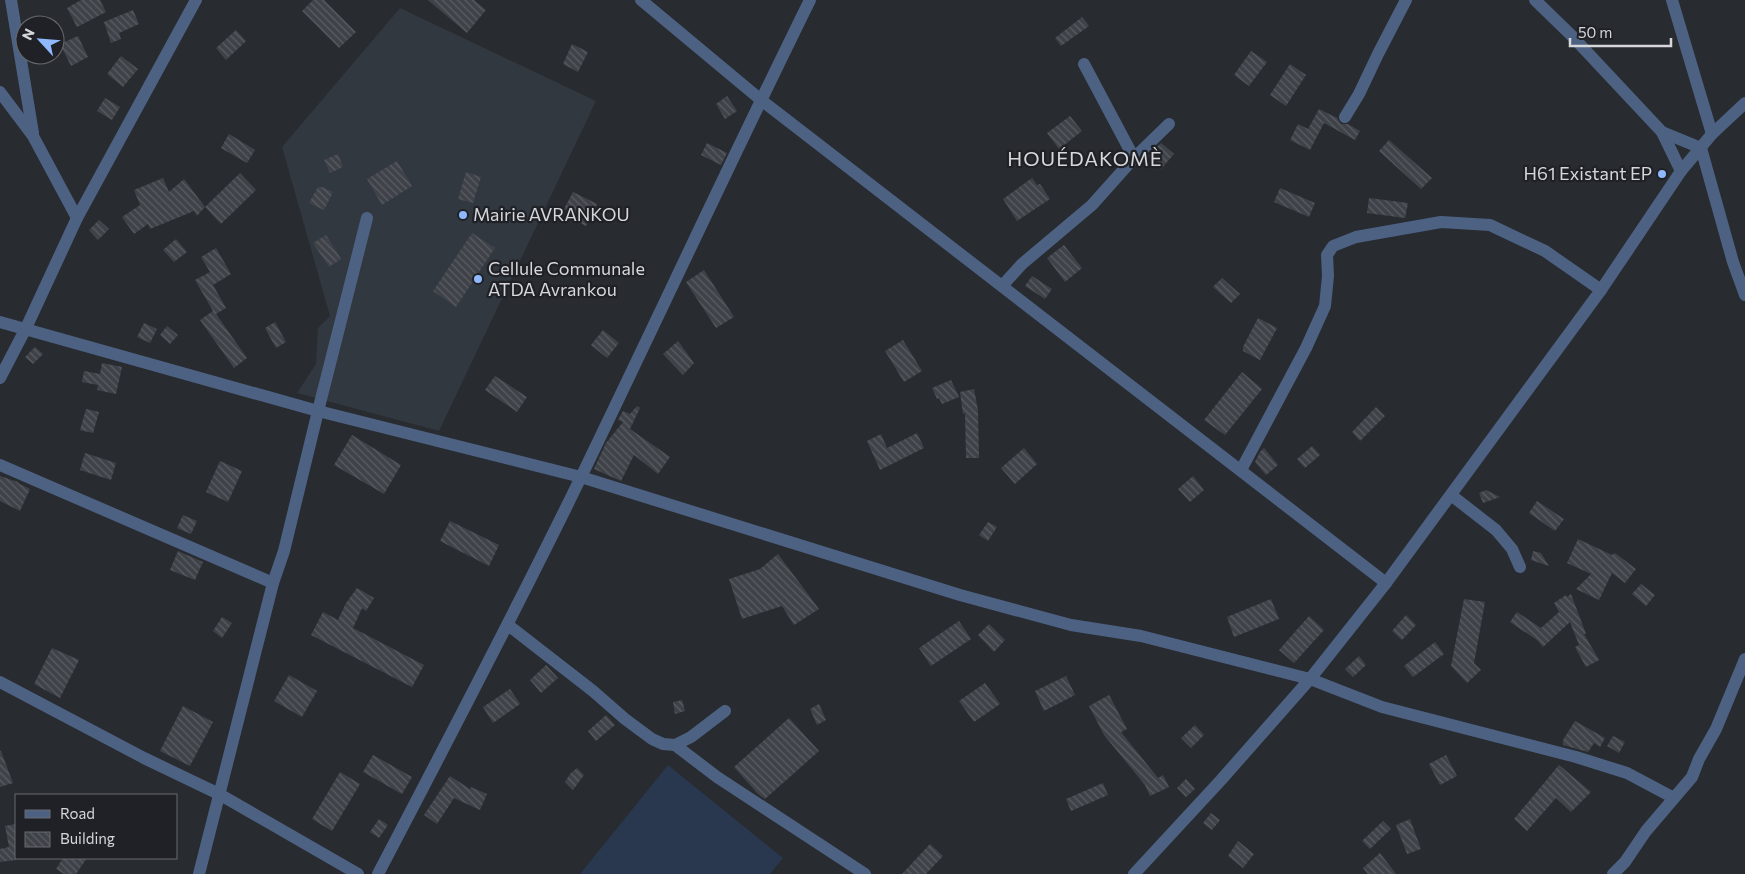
<svg xmlns="http://www.w3.org/2000/svg" width="1745" height="874" font-family="Commissioner,sans-serif">
  <style>
    .built { fill: #313840 }
    .garden { fill: #29374f }
    .building { fill: url(#building-back-hatch) }
    .lines { fill: none; stroke-linecap: round; stroke-linejoin: round }
    .minor { stroke: #4d6283; stroke-width: 12 }
    .tertiary { stroke: #4d6283; stroke-width: 12 }
    .poi-dot { fill: #8fb8fd; stroke: #1f2126; stroke-width: 2 }
    .labels { text-anchor: middle; stroke-width: 4.5; stroke-linejoin: round; paint-order: stroke }
    .poi-label { font-size: 18px; fill: #d5d7da; stroke: #1f2126; text-anchor: start }
    .quarter-label { font-size: 20px; letter-spacing: 1px; fill: #d5d7da; stroke: #1f2126 }
  </style>
  <defs>
    <pattern id="building-back-hatch" width="6" height="6" patternUnits="userSpaceOnUse" patternTransform="scale(1.25)"><rect width="6" height="6" fill="#3f4248"/><path d="M-1 5l2 2M0 0l6 6M5-1l2 2" fill="none" stroke="#5a5d62"/></pattern>
  </defs>
  <rect width="100%" height="100%" fill="#282b30"/>
  <path class="built" d="M400 8 596 101 439 431 297 393 316 364 318 328 330 316 282 147Z"/>
  <path class="garden" d="M668 765 783 858 770 874H580Z"/>
  <g class="building">
    <path d="M81 0H100L106 12 77 27 67 8Z"/>
    <path d="M313 0H324L356 32 339 48 302 11Z"/>
    <path d="M428 0H474L486 10 467 33Z"/>
    <path d="M133 10 139 24 119 33 121 39 111 43 104 22Z"/>
    <path d="M1082 17 1089 26 1061 46 1055 38Z"/>
    <path d="M236 30 246 41 226 60 216 48Z"/>
    <path d="M78 36 88 57 71 66 60 44Z"/>
    <path d="M572 44 588 52 578 72 563 64Z"/>
    <path d="M1251 51 1267 62 1249 86 1234 75Z"/>
    <path d="M121 56 138 69 123 87 107 74Z"/>
    <path d="M1290 64 1306 75 1286 106 1270 95Z"/>
    <path d="M727 96 737 111 725 119 716 104Z"/>
    <path d="M105 98 120 107 112 120 97 111Z"/>
    <path d="M1319 109 1337 118 1341 124H1348L1360 131 1355 140 1324 123 1310 150 1290 140 1298 124 1308 129Z"/>
    <path d="M1070 116 1082 131 1059 149 1047 133Z"/>
    <path d="M229 134 255 150 247 163 221 148Z"/>
    <path d="M1389 140 1432 178 1421 189 1379 151Z"/>
    <path d="M707 143 727 153 721 165 701 155Z"/>
    <path d="M1161 143 1174 154 1161 169 1148 156Z"/>
    <path d="M338 154 343 167 330 173 324 160Z"/>
    <path d="M397 161 412 186 382 205 367 179Z"/>
    <path d="M466 172 481 177 473 203 458 199Z"/>
    <path d="M240 173 256 190 221 224 205 207Z"/>
    <path d="M163 178 169 192 184 179 205 207 197 216 194 211 150 229 148 224 134 234 122 217 140 205 134 190Z"/>
    <path d="M1032 178 1037 185 1040 184 1050 199 1017 221 1003 199Z"/>
    <path d="M318 187H322L333 192 324 210 309 203Z"/>
    <path d="M1280 188 1315 203 1309 217 1274 202Z"/>
    <path d="M573 192 597 204 586 226 568 217 571 212 564 209Z"/>
    <path d="M1369 198 1408 203 1405 218 1367 213Z"/>
    <path d="M99 220 109 229 98 240 89 230Z"/>
    <path d="M472 233 495 248 456 307 433 291Z"/>
    <path d="M326 235 341 259 329 267 313 243Z"/>
    <path d="M176 239 187 252 174 262 163 250Z"/>
    <path d="M1064 245 1082 268 1065 282 1047 258Z"/>
    <path d="M216 248 231 274 213 285 226 308 216 314 247 358 234 368 200 320 213 311 195 280 210 272 201 257Z"/>
    <path d="M704 270 734 317 716 328 686 282Z"/>
    <path d="M1032 276 1052 289 1045 299 1025 286Z"/>
    <path d="M1222 278 1240 294 1231 303 1213 287Z"/>
    <path d="M1258 318 1277 328 1260 360 1243 351V347Z"/>
    <path d="M275 322 286 342 276 348 265 328Z"/>
    <path d="M144 323 157 329 150 343 137 337Z"/>
    <path d="M167 326 178 335 170 344 160 335Z"/>
    <path d="M603 330 619 343 607 358 591 345Z"/>
    <path d="M903 340 922 371 904 382 885 351Z"/>
    <path d="M678 341 694 363 683 375 663 354Z"/>
    <path d="M35 347 43 354 33 364 25 357Z"/>
    <path d="M102 363 122 367 116 394 97 390 98 385 82 382 84 371 100 374Z"/>
    <path d="M1242 372 1262 389 1225 435 1204 420Z"/>
    <path d="M495 376 527 397 517 412 485 390Z"/>
    <path d="M951 380 959 397 942 404 939 398 937 399 932 388Z"/>
    <path d="M974 389 978 410 979 458H966L965 413 963 414 960 392Z"/>
    <path d="M637 406 640 408 630 429 670 457 658 474 634 455 621 481 594 469 606 443 623 422 618 420 623 411 630 414Z"/>
    <path d="M1376 407 1385 416 1360 441 1352 432Z"/>
    <path d="M86 409 99 412 93 433 80 430Z"/>
    <path d="M917 433 924 448 880 470 867 441 881 434 887 448Z"/>
    <path d="M352 435 401 465 384 494 334 465Z"/>
    <path d="M1312 446 1320 455 1305 468 1297 459Z"/>
    <path d="M1024 448 1037 464 1015 484 1001 468Z"/>
    <path d="M1264 448 1278 465 1266 475 1255 462 1260 452Z"/>
    <path d="M85 453 116 463 111 480 80 470Z"/>
    <path d="M220 461 242 471 228 502 206 492Z"/>
    <path d="M0 476 18 482V483L30 489 20 511 0 501Z"/>
    <path d="M1193 476 1204 490 1190 502 1178 489Z"/>
    <path d="M1486 490 1500 497 1483 503 1479 493Z"/>
    <path d="M1537 501 1564 519 1555 531 1529 513Z"/>
    <path d="M183 515 197 521 191 534 177 528Z"/>
    <path d="M450 521 499 545 489 566 440 541Z"/>
    <path d="M988 522 997 527 988 541 979 535Z"/>
    <path d="M1578 539 1612 555 1615 553 1636 569 1625 583 1612 573 1599 600 1576 589 1591 574 1567 563Z"/>
    <path d="M178 551 203 562 195 580 170 570Z"/>
    <path d="M1533 551 1541 553 1549 566 1531 560Z"/>
    <path d="M778 554 819 609 794 625 782 606 742 619 729 579 760 569Z"/>
    <path d="M1641 584 1655 595 1646 606 1632 594Z"/>
    <path d="M357 588 374 598 366 611 362 608 353 628 424 665 412 687 311 635 323 612 338 620 346 603Z"/>
    <path d="M1571 594 1586 634H1584L1599 660 1586 667 1575 647 1579 645 1570 622 1543 647 1537 640 1510 622 1517 612 1541 628 1559 612 1554 603 1566 595 1567 597Z"/>
    <path d="M1271 599 1279 619 1234 637 1227 617Z"/>
    <path d="M1464 599 1485 602 1474 663 1481 670 1467 683 1451 666Z"/>
    <path d="M1406 615 1416 625 1402 640 1392 631Z"/>
    <path d="M1309 616 1324 630 1294 663 1279 650Z"/>
    <path d="M222 617 232 623 222 638 213 631Z"/>
    <path d="M959 621 971 639 931 666 919 648Z"/>
    <path d="M989 624 1005 640 994 652 978 635Z"/>
    <path d="M1435 642 1444 654 1413 677 1404 666Z"/>
    <path d="M52 648 79 660 60 698 34 684Z"/>
    <path d="M1359 656 1366 665 1353 677 1345 669Z"/>
    <path d="M546 665 558 678 541 693 530 680Z"/>
    <path d="M289 675 317 691 302 717 274 701Z"/>
    <path d="M1066 676 1075 695 1044 711 1035 691Z"/>
    <path d="M985 683 1000 704 974 722 959 701Z"/>
    <path d="M510 689 520 704 493 723 483 707Z"/>
    <path d="M1109 695 1127 729 1121 732 1158 778 1163 775 1169 787 1150 796 1145 785 1104 735 1089 706Z"/>
    <path d="M682 700 685 711 675 714 673 702Z"/>
    <path d="M819 704 826 720 817 725 810 709Z"/>
    <path d="M183 706 213 722 190 766 160 751Z"/>
    <path d="M606 715 615 725 596 741 588 731Z"/>
    <path d="M789 718 819 751 765 799 758 794 734 767Z"/>
    <path d="M1575 721 1605 738 1600 747 1594 743 1588 752 1563 745V740Z"/>
    <path d="M1195 725 1204 735 1191 748 1181 738Z"/>
    <path d="M1613 736 1625 742 1619 753 1607 746Z"/>
    <path d="M0 751H1L13 783 0 787Z"/>
    <path d="M373 755 412 777 402 794 363 772Z"/>
    <path d="M1446 755 1457 776 1440 785 1429 764Z"/>
    <path d="M1559 765 1591 792 1571 812 1556 798 1527 831 1514 819Z"/>
    <path d="M577 768 584 775 573 790 565 782 570 774Z"/>
    <path d="M340 772 360 784 332 831 312 819Z"/>
    <path d="M450 776 470 789 471 787 487 794 480 810 454 798 437 824 424 815Z"/>
    <path d="M1186 779 1195 789 1186 797 1177 788Z"/>
    <path d="M1103 783 1108 795 1071 811 1066 799Z"/>
    <path d="M1211 813 1220 820 1212 830 1203 823Z"/>
    <path d="M379 819 388 825 379 838 370 832Z"/>
    <path d="M1410 819 1421 849 1407 854 1396 825Z"/>
    <path d="M1383 821 1391 829 1370 849 1362 841Z"/>
    <path d="M16 824V860L0 862V849L9 847 5 826Z"/>
    <path d="M1238 841 1254 854 1243 868 1228 856Z"/>
    <path d="M930 844 943 856 926 874H902Z"/>
    <path d="M1380 853 1396 874H1368L1363 868Z"/>
    <path d="M63 858H87L76 874H64L56 869Z"/>
  </g>
  <g class="lines">
    <g class="minor">
      <path d="M11 0 33 133"/>
      <path d="M641 0 761 100 1386 583"/>
      <path d="M1535 0 1572 36 1662 132 1681 171"/>
      <path d="M1672 0 1712 134"/>
      <path d="M1084 64 1134 158"/>
      <path d="M0 92 33 136 77 218"/>
      <path d="M1345 117 1359 94 1378 54 1406 0"/>
      <path d="M1662 132 1701 148 1733 262 1745 295"/>
      <path d="M1002 286 1022 264 1092 205 1134 158 1169 124"/>
      <path d="M0 322 318 411 581 477 960 595 1071 625 1141 636 1310 679 1382 707 1576 757 1627 773 1674 798"/>
      <path d="M0 378 26 328 77 218 196 0"/>
      <path d="M318 411 367 218"/>
      <path d="M0 465 273 583"/>
      <path d="M1241 470 1306 348 1325 306 1328 276 1327 255 1333 246 1356 237 1441 222 1490 225 1545 251 1601 290"/>
      <path d="M1451 495 1496 530 1512 549 1520 567"/>
      <path d="M508 625 593 691 625 719 652 739 663 744 675 745 691 737 725 711"/>
      <path d="M0 682 144 758 219 794 358 874"/>
      <path d="M675 745 717 777 865 874"/>
      <path d="M378 874C447 742 516 611 581 477 658 318 732 158 810 0"/>
      <path d="M1134 874 1221 780 1310 679 1386 583 1601 290 1681 171 1712 134 1745 103"/>
      <path d="M1613 874 1625 862 1646 831 1692 777 1699 759 1716 729 1745 659"/>
    </g>
    <path class="tertiary" d="M199 874 273 583 284 551 318 411"/>
  </g>
  <g class="poi-dot">
    <circle cx="1662" cy="174" r="5"/>
    <circle cx="463" cy="215" r="5"/>
    <circle cx="478" cy="279" r="5"/>
  </g>
  <g class="labels">
    <g class="poi-label">
      <text x="1652" y="180" text-anchor="end">H61 Existant EP</text>
      <text x="473" y="221">Mairie AVRANKOU</text>
      <text x="488" y="275">Cellule Communale<tspan x="488" dy="21">ATDA Avrankou</tspan></text>
    </g>
    <g class="quarter-label">
      <text x="1085" y="166">HOUÉDAKOMÈ</text>
    </g>
  </g>
  <rect x="15" y="794" width="162" height="65" fill="#1f2126" stroke="#686a6e"/>
  <rect x="25" y="810" width="25" height="8" fill="#4d6283" stroke="#686a6e"/>
  <text x="60" y="819" font-size="15" fill="#d5d7da">Road</text>
  <rect x="25" y="832" width="25" height="15" fill="url(#building-back-hatch)" stroke="#686a6e"/>
  <text x="60" y="844" font-size="15" fill="#d5d7da">Building</text>
  <g transform="translate(40 40) rotate(296)"><circle r="24" fill="#1f2126" stroke="#686a6e"/>
  <path d="M0-4L9 19L0 12L-9 19Z" fill="#8fb8fd"/>
  <text y="-8" font-size="14" font-weight="bold" text-anchor="middle" fill="#d5d7da">N</text>
  </g>
  <path d="M1570 38v8h101v-8" fill="none" stroke="#d5d7da" stroke-width="2.5"/>
  <text x="1578" y="38" font-size="15" fill="#d5d7da" stroke="#1f2126" stroke-width="4" paint-order="stroke">50 m</text>
</svg>
